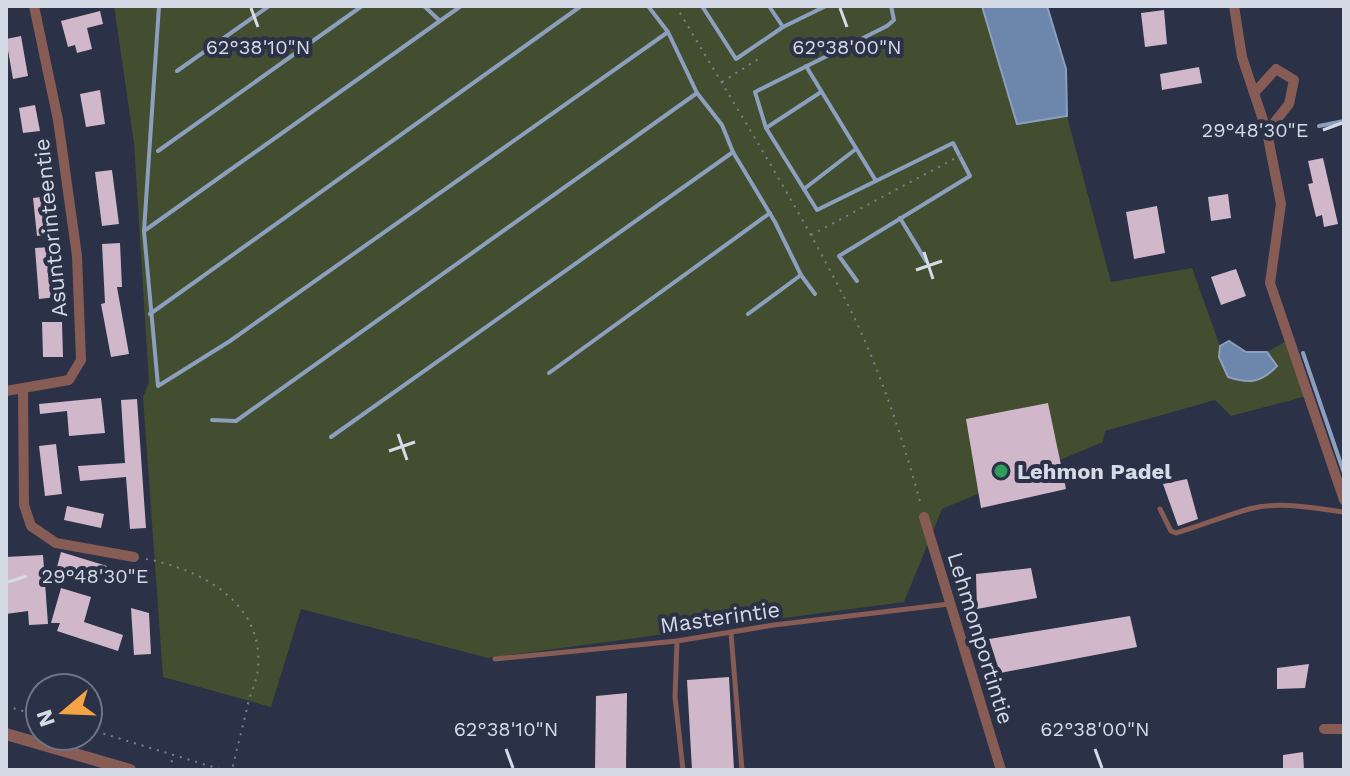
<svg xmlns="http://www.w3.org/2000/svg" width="1350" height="776" font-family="'Work Sans',sans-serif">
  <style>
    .green { fill: #424e2f }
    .water { fill: #6d86ac; stroke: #8c9fbe; stroke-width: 2 }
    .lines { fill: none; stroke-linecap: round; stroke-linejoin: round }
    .stream { stroke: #8c9fbe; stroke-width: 4 }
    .building { fill: #d0b7ca }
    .path { stroke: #7a8091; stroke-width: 2; stroke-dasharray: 2 6; stroke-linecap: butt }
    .service { stroke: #865c54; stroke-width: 5 }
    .minor { stroke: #865c54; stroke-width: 10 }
    .tertiary { stroke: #865c54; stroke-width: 12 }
    .ticks { fill: none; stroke: #d5dae7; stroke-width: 3 }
    .leisure-dot { fill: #2e9e5b; stroke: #2b3146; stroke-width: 3 }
    .labels { text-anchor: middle; stroke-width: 8; stroke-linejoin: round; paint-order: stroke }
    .street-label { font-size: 22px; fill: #d5dae7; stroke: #2b3146 }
    .poi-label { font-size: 22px; font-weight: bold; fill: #d5dae7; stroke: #2b3146; text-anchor: start }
    .ticks-label { font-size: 20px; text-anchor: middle; fill: #d5dae7; stroke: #2b3146; stroke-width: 8; stroke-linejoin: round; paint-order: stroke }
  </style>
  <rect width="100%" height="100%" fill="#2b3146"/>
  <path class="green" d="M114 6H982L1017 124 1067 116 1111 282 1192 268 1220 346 1219 357 1277 366 1267 352 1288 340 1307 396 1231 416 1215 400 1105 431 1103 442 942 509 904 602 488 658 301 609 271 707 163 677 143 397 149 382 134 143Z"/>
  <g class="water">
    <path d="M982 6H1047L1066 69 1067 116 1017 124Z"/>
    <path d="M1229 341 1246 352H1267L1277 366C1261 383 1249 384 1228 377L1219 357 1220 346Z"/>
  </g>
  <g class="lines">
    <g class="stream">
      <path d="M159 6 144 231 158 386 230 341 668 32"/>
      <path d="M424 6 440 21"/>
      <path d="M648 6 668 32 697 93 722 125 733 152 775 222 801 275 815 294"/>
      <path d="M702 6 736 59 783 27 826 6"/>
      <path d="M769 6 783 27"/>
      <path d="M806 66 876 181"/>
      <path d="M177 71 269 6"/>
      <path d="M1319 126 1344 121"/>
      <path d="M766 128 821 92"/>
      <path d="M158 151 362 6"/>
      <path d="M804 189 856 149"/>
      <path d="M900 218 926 261"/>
      <path d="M144 231 461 6"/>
      <path d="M857 281 839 256 970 176 953 143 817 210 766 128 755 92 887 26 894 20 891 6"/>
      <path d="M150 314 581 6"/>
      <path d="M748 314 801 275"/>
      <path d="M1303 353 1344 473"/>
      <path d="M549 373 770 213"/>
      <path d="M212 420 236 421 697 93"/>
      <path d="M331 437 733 152"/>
    </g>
  </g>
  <g class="building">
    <path d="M1164 10 1167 44 1145 47 1141 13Z"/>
    <path d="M100 11 103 24 87 28 92 49 77 53 75 45 68 47 61 21Z"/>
    <path d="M21 36 28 76 13 79 6 39Z"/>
    <path d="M1199 67 1202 83 1162 90 1160 74Z"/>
    <path d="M100 90 105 124 86 127 80 94Z"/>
    <path d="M35 105 40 131 23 133 19 108Z"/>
    <path d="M1323 158 1338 224 1324 227 1322 215 1316 217 1308 184 1313 183 1308 161Z"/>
    <path d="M112 170 119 224 102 226 95 172Z"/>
    <path d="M1228 194 1231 218 1211 221 1208 197Z"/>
    <path d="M50 196 53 227H50V234L37 236 33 198Z"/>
    <path d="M1157 206 1165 253 1134 259 1126 212Z"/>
    <path d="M120 243 122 287H117L129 354 111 357 101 304 105 303 102 244Z"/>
    <path d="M51 247 56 297 39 299 35 248Z"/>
    <path d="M1236 269 1246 296 1221 305 1211 277Z"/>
    <path d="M42 322H62L63 357H43Z"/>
    <path d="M101 398 105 433 69 436 67 411 40 414 39 404Z"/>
    <path d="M137 399 146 528 130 529 126 477 80 481 78 466 125 463 121 400Z"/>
    <path d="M1048 403 1066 489 981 508 966 419Z"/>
    <path d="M56 444 62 494 45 496 39 446Z"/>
    <path d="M1187 479 1198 519 1178 526 1163 484Z"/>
    <path d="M67 506 104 514 101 528 64 520Z"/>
    <path d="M61 552 107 566 102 582 57 567Z"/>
    <path d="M43 555 48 624 29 625 28 611 6 614V557Z"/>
    <path d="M1031 568 1037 598 977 609 976 574Z"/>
    <path d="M61 588 91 597 84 622 123 635 118 651 57 631 60 623H51Z"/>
    <path d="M131 608 149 613 151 654 134 655Z"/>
    <path d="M1130 616 1137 647 1000 673 989 639Z"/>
    <path d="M1309 664 1305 688 1277 689V668Z"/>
    <path d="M729 677 734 770H692L687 680Z"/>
    <path d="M627 693 626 770H595L596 696Z"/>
    <path d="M1303 752 1304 770H1283V755Z"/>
  </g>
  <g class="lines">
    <g class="path">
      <path d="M676 6C736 108 801 210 854 317 882 376 904 443 921 505"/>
      <path d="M722 82 760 58"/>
      <path d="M811 235 965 153"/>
      <path d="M146 559C201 569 264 603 258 668 257 680 251 692 248 704 243 726 237 748 232 770"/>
      <path d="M6 706 40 716"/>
      <path d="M88 729 223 770"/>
      <path d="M170 770 173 756"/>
    </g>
    <g class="service">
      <path d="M1160 509 1171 531 1176 533C1200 526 1224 516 1249 509 1280 501 1313 508 1344 512"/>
      <path d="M731 633 742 770"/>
      <path d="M677 641 675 697 683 770"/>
      <path d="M495 659 677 641 774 625 949 604"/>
    </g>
    <g class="minor">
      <path d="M1234 6 1242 57 1267 132 1281 204 1270 283 1344 500"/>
      <path d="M1255 92 1276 69 1294 80 1289 104 1267 132"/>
      <path d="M23 390 24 505 31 526 56 543 134 557"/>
      <path d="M6 391 69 380 81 360 77 256 58 120 34 6"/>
      <path d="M924 517 1001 770"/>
      <path d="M1324 729H1344"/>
    </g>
    <path class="tertiary" d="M6 734 130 770"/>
  </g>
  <path class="ticks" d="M251 8 258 27M840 8 847 27M1323 130 1342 123M924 252 933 279M916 270 942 261M398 434 407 460M389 451 415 442M8 582 27 576M506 749 513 768M1095 749 1102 768"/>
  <circle class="leisure-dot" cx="1001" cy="471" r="8"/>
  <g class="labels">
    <g class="street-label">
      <text transform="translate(50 228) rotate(-96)" y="8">Asuntorinteentie</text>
      <text transform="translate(720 617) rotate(-8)" y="8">Masterintie</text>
      <text transform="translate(981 638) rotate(73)" y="8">Lehmonportintie</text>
    </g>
    <g class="poi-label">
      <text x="1017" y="479">Lehmon Padel</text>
    </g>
  </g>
  <g class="ticks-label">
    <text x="258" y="54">62°38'10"N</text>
    <text x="847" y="54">62°38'00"N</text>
    <text x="1255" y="137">29°48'30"E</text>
    <text x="95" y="583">29°48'30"E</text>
    <text x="506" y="736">62°38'10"N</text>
    <text x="1095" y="736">62°38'00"N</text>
  </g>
  <rect width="1350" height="776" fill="none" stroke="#d5dae7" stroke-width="16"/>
  <g transform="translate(64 712) rotate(251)"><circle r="38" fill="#2b3146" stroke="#6f7586" stroke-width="2"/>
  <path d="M0-6L14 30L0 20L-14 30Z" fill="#f5a345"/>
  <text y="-12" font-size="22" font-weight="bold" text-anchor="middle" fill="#d5dae7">N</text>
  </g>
</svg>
